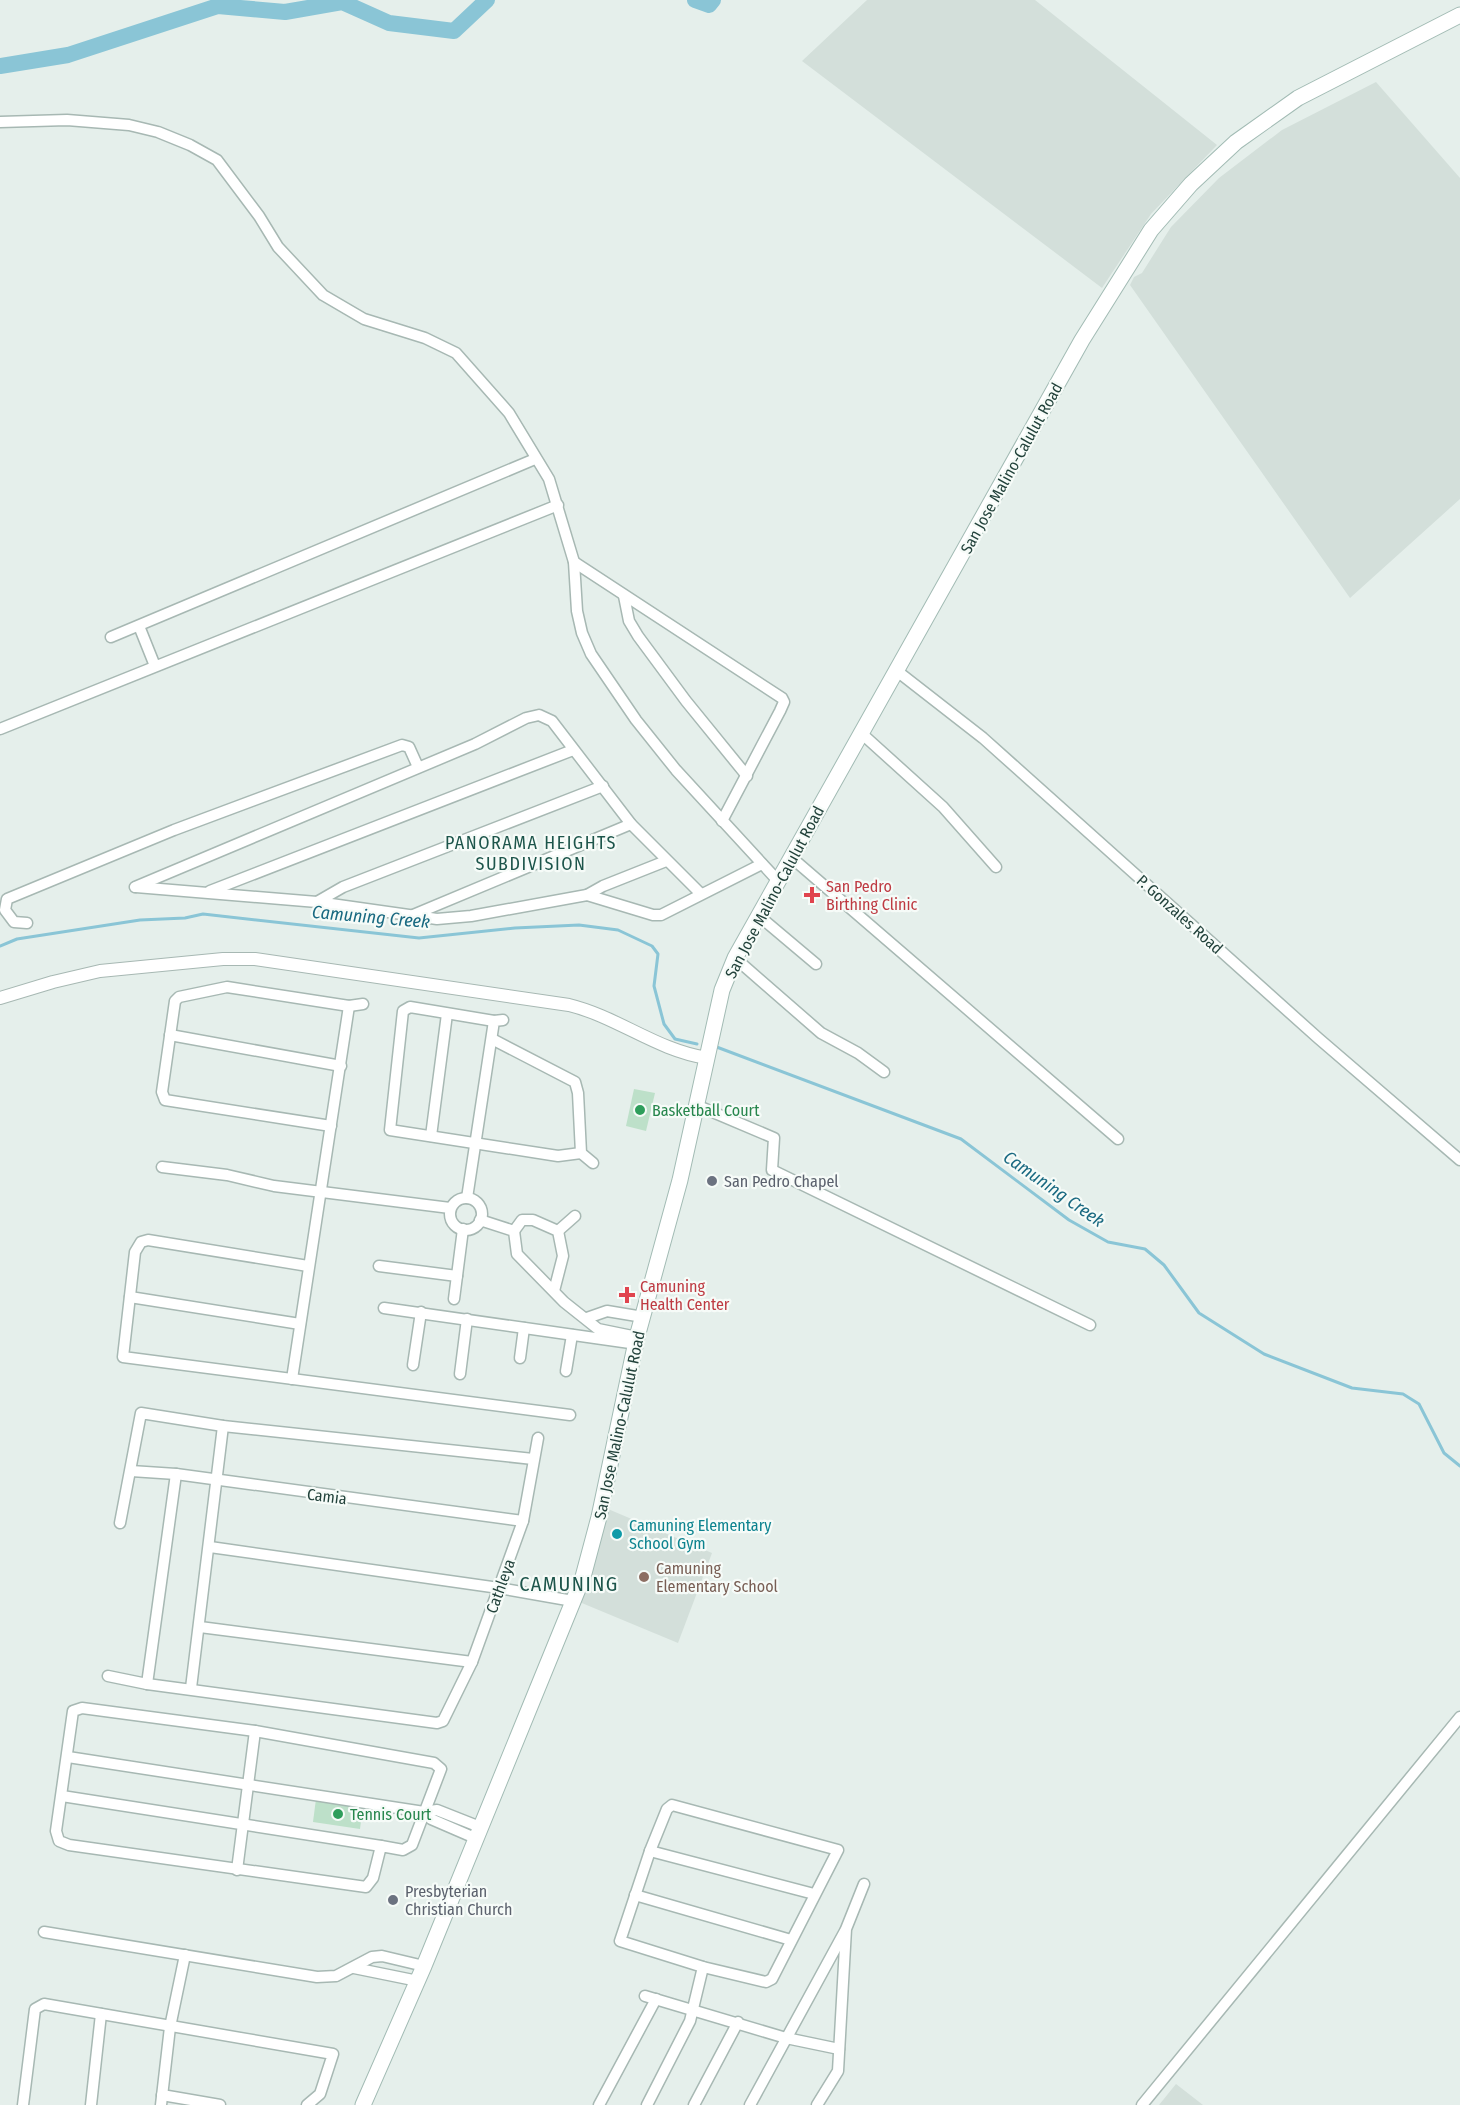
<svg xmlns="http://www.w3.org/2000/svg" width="1460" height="2105" font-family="'Fira Sans Condensed',sans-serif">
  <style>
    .built { fill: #d3dfda }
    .green { fill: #bde0c9 }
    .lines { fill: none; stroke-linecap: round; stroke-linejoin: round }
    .stream { stroke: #8ac5d6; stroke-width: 3 }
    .river { stroke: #8ac5d6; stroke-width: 16 }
    .minor-casing { stroke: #a7b8b3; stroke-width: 13 }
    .tertiary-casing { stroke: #a7b8b3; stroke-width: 14 }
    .secondary-casing { stroke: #a2bbb4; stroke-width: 17 }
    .minor { stroke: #fff; stroke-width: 10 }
    .tertiary { stroke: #fff; stroke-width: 12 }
    .secondary { stroke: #fff; stroke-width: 15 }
    .health-dot { fill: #e0444e; stroke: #f6fbf8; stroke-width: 2 }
    .leisure-dot { fill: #2e9e5b; stroke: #f6fbf8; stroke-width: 2 }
    .worship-dot { fill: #6b7280; stroke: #f6fbf8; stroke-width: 2 }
    .culture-dot { fill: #0f9aa8; stroke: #f6fbf8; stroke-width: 2 }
    .education-dot { fill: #8d6e63; stroke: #f6fbf8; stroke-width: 2 }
    .labels { text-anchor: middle; stroke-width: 4.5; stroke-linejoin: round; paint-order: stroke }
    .street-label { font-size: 16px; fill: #22423b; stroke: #f6fbf8 }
    .health-label { font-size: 16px; fill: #be3a42; stroke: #f6fbf8; text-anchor: start }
    .leisure-label { font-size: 16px; fill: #27864d; stroke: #f6fbf8; text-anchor: start }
    .worship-label { font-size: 16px; fill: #5b616d; stroke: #f6fbf8; text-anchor: start }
    .culture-label { font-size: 16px; fill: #0d838f; stroke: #f6fbf8; text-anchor: start }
    .education-label { font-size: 16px; fill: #785e54; stroke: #f6fbf8; text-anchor: start }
    .neighbourhood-label { font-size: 18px; letter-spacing: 1.5px; fill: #1d554b; stroke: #f6fbf8 }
    .water-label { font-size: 18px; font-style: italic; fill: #196981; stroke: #f6fbf8 }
    .quarter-label { font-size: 20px; letter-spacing: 1.5px; fill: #1d554b; stroke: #f6fbf8 }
  </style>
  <rect width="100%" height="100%" fill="#e5efeb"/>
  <g class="built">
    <path d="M867 0H1035L1217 145 1151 214 1102 288 802 61Z"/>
    <path d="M1376 82 1460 178V499L1350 598 1130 285 1134 277 1142 273 1171 227 1219 178 1282 130Z"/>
    <path d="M608 1509 712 1553 678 1643 577 1601Z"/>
    <path d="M1176 2084 1203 2105H1159Z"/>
  </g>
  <g class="green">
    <path d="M634 1089 655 1093 646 1131 626 1126Z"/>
    <path d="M316 1799 363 1806 360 1829 313 1822Z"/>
  </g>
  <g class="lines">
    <g class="stream">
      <path d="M0 946 17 939 140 920 185 918 203 914 419 938 515 928 579 925 618 930 652 946 658 954 654 986 664 1024 675 1039 697 1044"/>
      <path d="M714 1046 961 1139 1069 1220 1108 1242 1145 1249 1164 1265 1199 1313 1264 1354 1352 1388 1403 1394 1419 1404 1444 1453 1460 1466"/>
    </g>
    <g class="river">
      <path d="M695 0 709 5 713 0"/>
      <path d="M0 66 68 55 218 6 285 12 342 2 389 23 454 31 487 0"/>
    </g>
    <defs>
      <g id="minor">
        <path d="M0 122 67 120 129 125 158 132 190 145 217 160 259 216 278 247 323 295 364 319 425 338 456 353 509 413 549 479 574 562 577 611 582 633 591 654 636 720 676 770 779 882"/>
        <path d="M574 562 782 698 784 702 780 711 722 821"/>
        <path d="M624 596 629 621 638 636 686 701 747 776"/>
        <path d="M139 626 155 666"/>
        <path d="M111 637 535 459"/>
        <path d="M897 671 983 738 1318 1038 1460 1160"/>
        <path d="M0 729 558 505"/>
        <path d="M860 732 943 807 996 867"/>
        <path d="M792 858 1118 1139"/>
        <path d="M135 887 475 744 526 718 539 715 552 721 631 824 701 894"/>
        <path d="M136 887 317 902 437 919 471 916 587 895 653 915H661L762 864"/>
        <path d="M210 891 573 750"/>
        <path d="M587 895 603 886 666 861"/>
        <path d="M317 902 343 887 603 786"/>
        <path d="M413 915 631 824"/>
        <path d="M759 916 816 964"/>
        <path d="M27 923 14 922 5 910 7 899 174 830 402 745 409 747 418 767"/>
        <path d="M735 958 821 1033 858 1053 884 1072"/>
        <path d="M494 1021 410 1007 403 1011 390 1130 558 1156 581 1153"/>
        <path d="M170 1035 341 1066"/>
        <path d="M492 1039 575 1082 578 1093 581 1153 593 1163"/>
        <path d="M696 1105 774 1138 772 1170 1090 1325"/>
        <path d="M331 1126 165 1100 162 1092 175 1001 179 997 227 987 349 1006 363 1004"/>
        <path d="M431 1136 447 1014"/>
        <path d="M162 1167 227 1175 274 1186 450 1208"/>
        <path d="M467 1198 494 1021 503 1020"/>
        <circle cx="466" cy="1214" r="16"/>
        <path d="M480 1220 514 1231 517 1254 564 1302 598 1329 637 1337"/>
        <path d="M514 1231 522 1220H533L558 1231 563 1256 554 1291"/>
        <path d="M558 1231 575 1216"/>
        <path d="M308 1266 148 1240 141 1242 135 1252 123 1357 570 1415"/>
        <path d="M379 1266 457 1276"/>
        <path d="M130 1297 300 1324"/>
        <path d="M454 1299 463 1229"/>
        <path d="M384 1308 637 1344"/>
        <path d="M587 1318 607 1311 643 1317"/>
        <path d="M520 1358 524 1328"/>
        <path d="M413 1365 421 1312"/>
        <path d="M566 1371 572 1335"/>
        <path d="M460 1374 467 1319"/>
        <path d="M292 1379 349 1006"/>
        <path d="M131 1471 176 1474 523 1521"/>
        <path d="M120 1523 141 1413 223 1426 533 1459"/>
        <path d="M210 1547 499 1588 573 1601"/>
        <path d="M200 1627 472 1662"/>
        <path d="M108 1676 147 1684 437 1723 443 1721 472 1662 523 1521 538 1438"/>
        <path d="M147 1684 176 1474"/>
        <path d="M191 1688 223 1426"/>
        <path d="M82 1708 255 1731 434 1763 441 1769 412 1845 403 1850 381 1846 373 1878 366 1887 69 1845 59 1841 56 1831 73 1711Z"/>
        <path d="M68 1757 424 1812 437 1810 480 1827"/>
        <path d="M62 1796 381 1846"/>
        <path d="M672 1805 838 1850 772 1979 766 1982 703 1967 620 1941 650 1851 667 1809Z"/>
        <path d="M424 1812 431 1819 475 1838"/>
        <path d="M650 1851 814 1894"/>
        <path d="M237 1870 255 1731"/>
        <path d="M635 1895 791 1940"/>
        <path d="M44 1932 317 1977 336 1976 372 1957 382 1956 424 1966"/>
        <path d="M354 1968 418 1981"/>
        <path d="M645 1996 786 2038 839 2049"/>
        <path d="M162 2095 220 2105"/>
        <path d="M23 2105 35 2009 44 2004 333 2054 320 2094 307 2105"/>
        <path d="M91 2105 101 2014"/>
        <path d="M161 2105 170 2027 185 1955"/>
        <path d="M599 2105 656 1999"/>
        <path d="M647 2105 690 2021 703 1967"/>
        <path d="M694 2105 738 2022"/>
        <path d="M750 2105 845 1931"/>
        <path d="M817 2105 838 2071 846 1929 864 1884"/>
        <path d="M1142 2105 1460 1717"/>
      </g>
      <path id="tertiary" d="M0 998 53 982 100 971 223 959H255L569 1005C618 1017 656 1050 707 1058"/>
      <path id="secondary" d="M363 2105 424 1966 583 1577 599 1517 637 1337 680 1180 722 990 735 958 1082 340 1151 230 1191 184 1236 142 1298 98 1460 15"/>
    </defs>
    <use href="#minor" class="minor-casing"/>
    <use href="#tertiary" class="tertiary-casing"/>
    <use href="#secondary" class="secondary-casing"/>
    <use href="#minor" class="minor"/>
    <use href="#tertiary" class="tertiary"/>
    <use href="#secondary" class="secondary"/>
  </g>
  <g class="health-dot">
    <path d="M809 886h6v6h6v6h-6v6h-6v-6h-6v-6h6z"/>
    <path d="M624 1286h6v6h6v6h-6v6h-6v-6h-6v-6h6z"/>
  </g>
  <g class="leisure-dot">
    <circle cx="640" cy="1110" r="6"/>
    <circle cx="338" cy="1814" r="6"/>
  </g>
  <g class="worship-dot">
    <circle cx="712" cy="1181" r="6"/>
    <circle cx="393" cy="1900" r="6"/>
  </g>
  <circle class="culture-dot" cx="617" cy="1534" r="6"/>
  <circle class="education-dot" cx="644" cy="1577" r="6"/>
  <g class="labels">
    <g class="street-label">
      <text transform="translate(1011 468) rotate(-61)" y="6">San Jose Malino-Calulut Road</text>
      <text transform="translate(774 892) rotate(-62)" y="6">San Jose Malino-Calulut Road</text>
      <text transform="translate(1180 914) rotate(42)" y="6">P. Gonzales Road</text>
      <text transform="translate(619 1425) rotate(-78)" y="6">San Jose Malino-Calulut Road</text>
      <text transform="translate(327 1496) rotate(7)" y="6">Camia</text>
      <text transform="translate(500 1586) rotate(-70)" y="6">Cathleya</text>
    </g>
    <g class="health-label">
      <text x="826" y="892">San Pedro<tspan x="826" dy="18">Birthing Clinic</tspan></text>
      <text x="640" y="1292">Camuning<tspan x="640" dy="18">Health Center</tspan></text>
    </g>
    <g class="leisure-label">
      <text x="652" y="1116">Basketball Court</text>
      <text x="350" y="1820">Tennis Court</text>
    </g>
    <g class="worship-label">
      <text x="724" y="1187">San Pedro Chapel</text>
      <text x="405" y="1897">Presbyterian<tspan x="405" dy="18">Christian Church</tspan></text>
    </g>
    <g class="culture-label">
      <text x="629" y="1531">Camuning Elementary<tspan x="629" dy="18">School Gym</tspan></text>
    </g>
    <g class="education-label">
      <text x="656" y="1574">Camuning<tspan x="656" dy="18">Elementary School</tspan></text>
    </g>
    <g class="neighbourhood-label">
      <text x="531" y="849">PANORAMA HEIGHTS<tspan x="531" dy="21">SUBDIVISION</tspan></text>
    </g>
    <g class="water-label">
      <text transform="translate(371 917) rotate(5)" y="6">Camuning Creek</text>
      <text transform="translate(1054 1189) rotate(35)" y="6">Camuning Creek</text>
    </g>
    <g class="quarter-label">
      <text x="569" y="1591">CAMUNING</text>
    </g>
  </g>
</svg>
